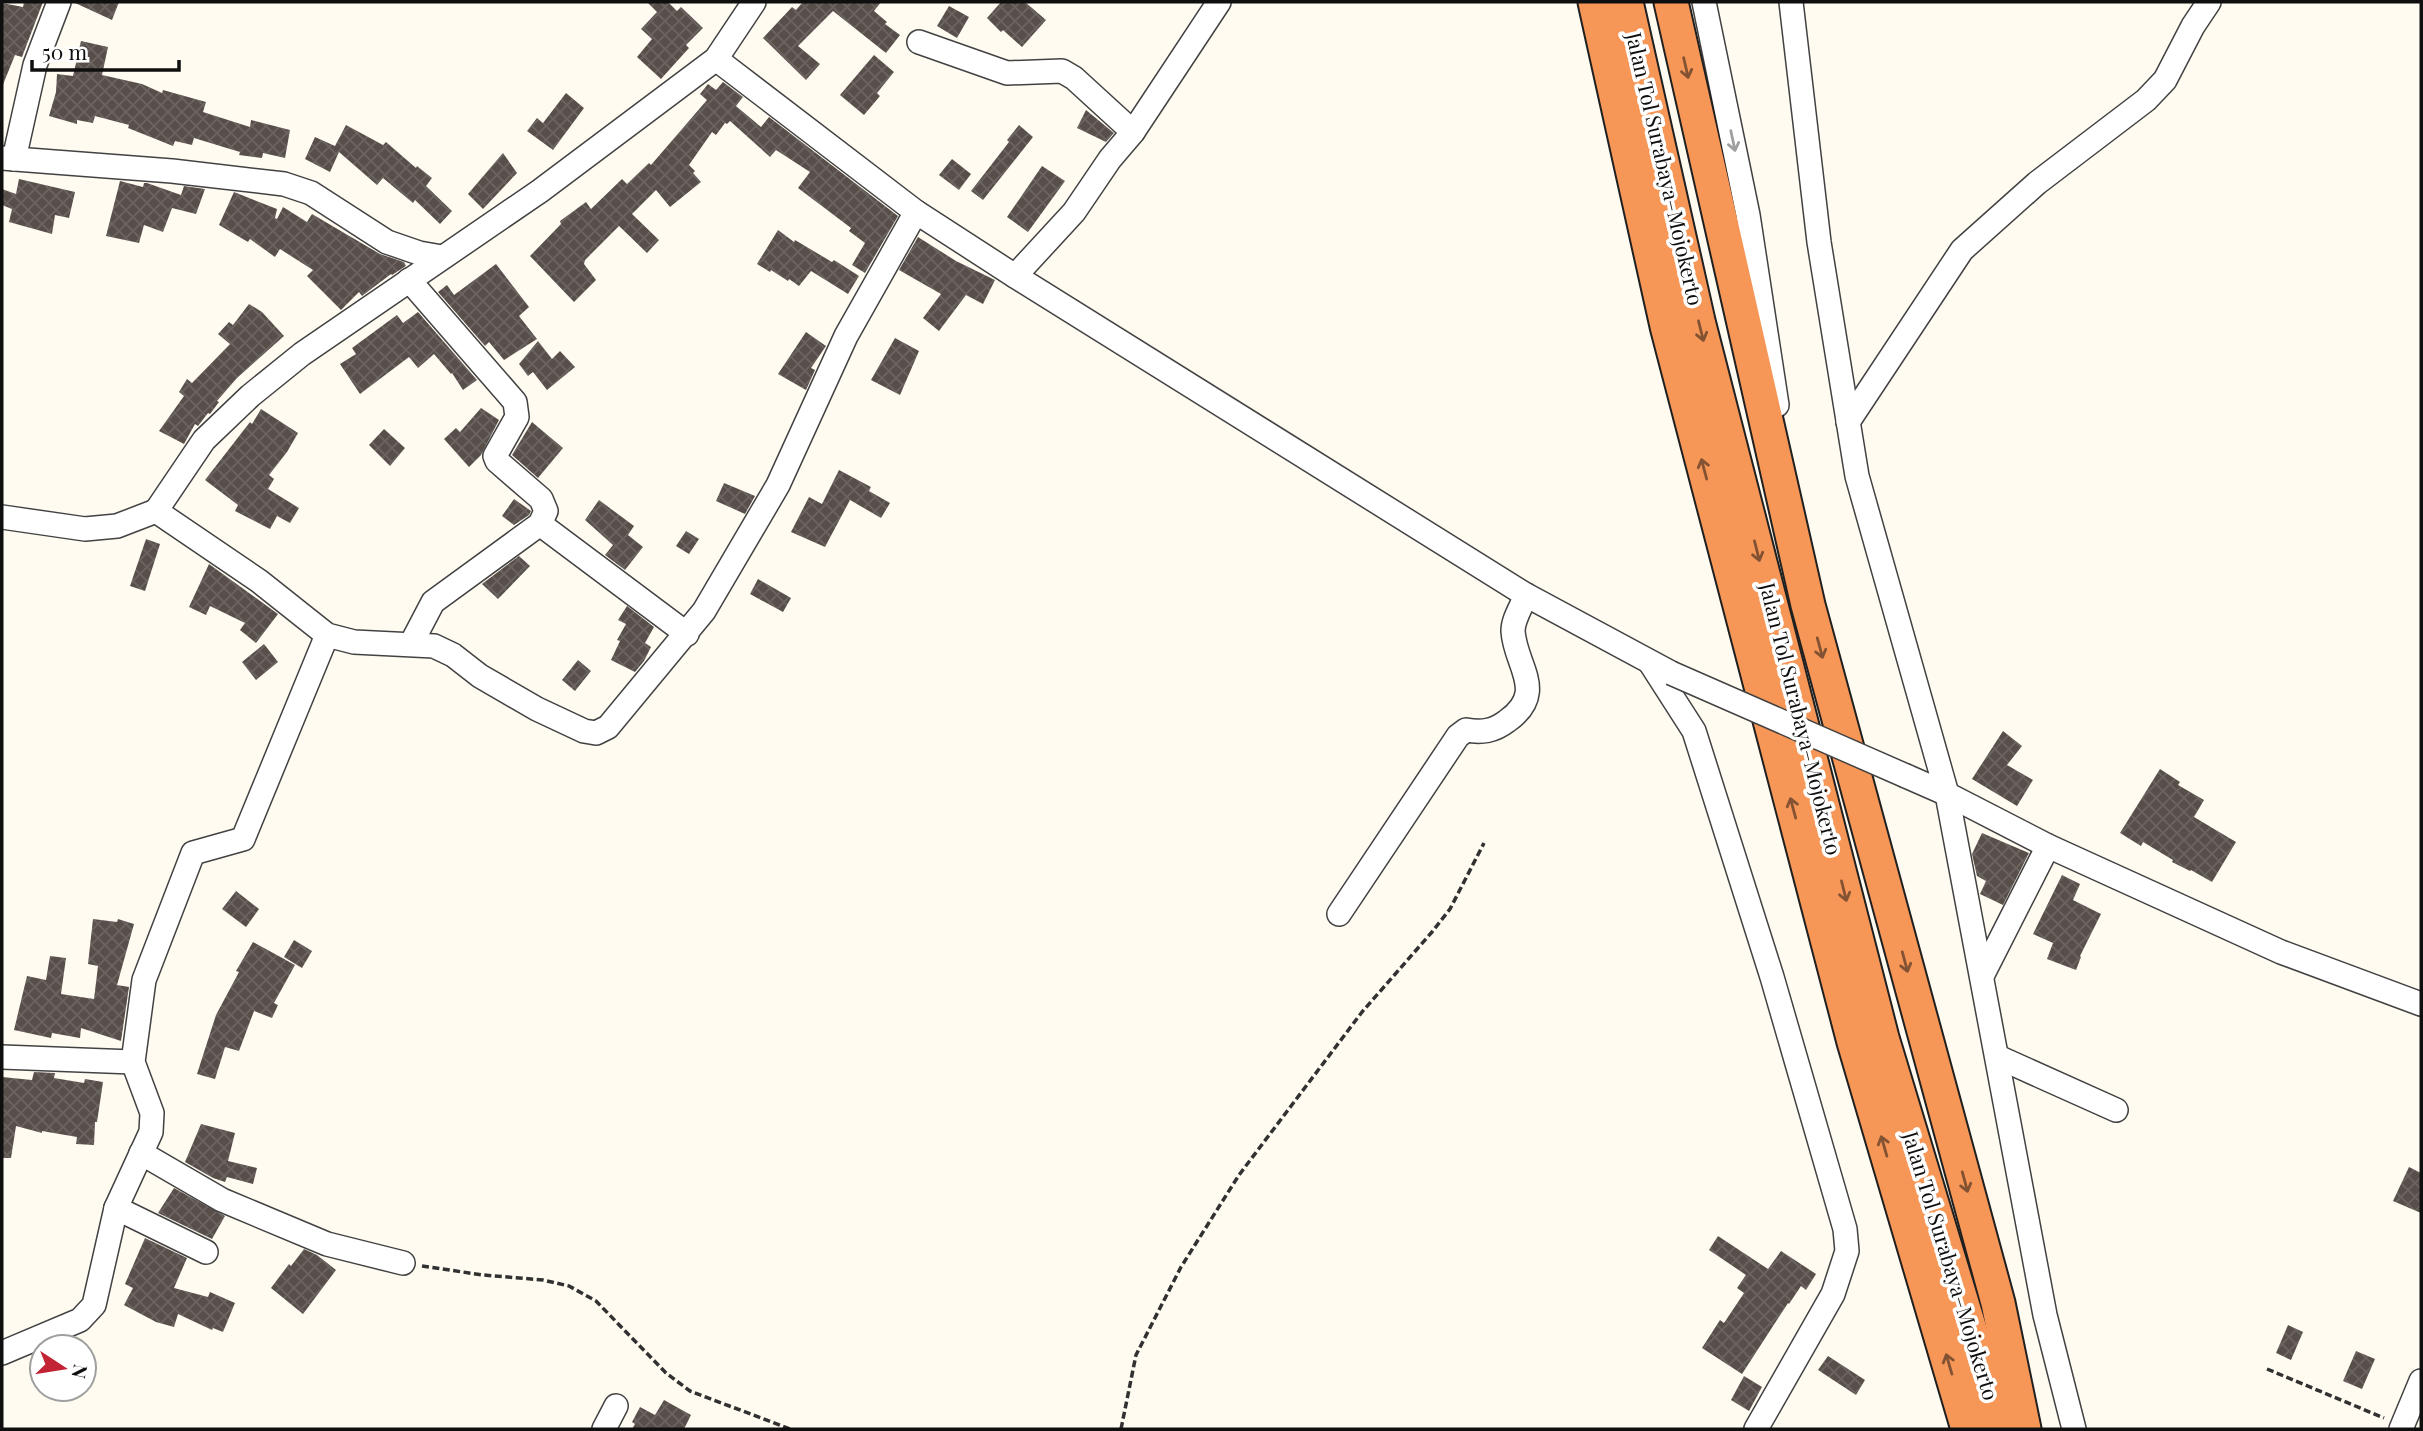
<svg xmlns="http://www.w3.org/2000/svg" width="2423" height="1431" font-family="'Playfair Display',serif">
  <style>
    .building { fill: url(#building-cross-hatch) }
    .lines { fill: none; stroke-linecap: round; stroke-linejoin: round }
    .minor-casing { stroke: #424242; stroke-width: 26 }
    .highway-casing { stroke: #202020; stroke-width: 37 }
    .path { stroke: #313131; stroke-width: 3.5; stroke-dasharray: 7 3.5; stroke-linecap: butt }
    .minor { stroke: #fff; stroke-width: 23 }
    .highway { stroke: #f69657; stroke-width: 33 }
    .minor-bridge-casing { stroke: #424242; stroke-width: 26; stroke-linecap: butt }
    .minor-bridge { stroke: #fff; stroke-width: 23 }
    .oneway { stroke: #825233 }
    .oneway2 { stroke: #9f9f9f }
    .labels { text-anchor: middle; stroke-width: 7; stroke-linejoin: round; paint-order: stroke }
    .street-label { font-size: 21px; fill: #0f0f0f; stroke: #fff }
  </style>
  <defs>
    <pattern id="building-cross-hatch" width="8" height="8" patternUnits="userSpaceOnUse" patternTransform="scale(1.75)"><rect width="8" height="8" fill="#584f4b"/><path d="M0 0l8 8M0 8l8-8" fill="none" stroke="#6b6461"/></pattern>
  </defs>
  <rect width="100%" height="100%" fill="#fffbf1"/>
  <g class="building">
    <path d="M24 2H43L22 57 15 55 2 87V3L23 7Z"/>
    <path d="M73 2H119L112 20Z"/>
    <path d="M647 2H668L677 11 681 7 703 28 686 45 689 48 661 79 637 57 652 39 641 29 657 12Z"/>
    <path d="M803 2H881L874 11 887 22 885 24 900 35 886 53 833 11 798 46 820 64 806 80 763 38 792 7 796 10Z"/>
    <path d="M1001 2H1025L1046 20 1022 47 1003 30 1001 32 987 18Z"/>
    <path d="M949 6 969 17 957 38 937 26Z"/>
    <path d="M81 41 108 47 102 75 142 84 162 93 163 90 206 102 203 112 250 127 251 120 290 130 285 158 263 153 262 158 239 155 240 152 230 149 194 138 192 145 175 141 173 146 128 128 129 125 95 116 93 123 77 120V124L49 116 56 92 57 74 73 76Z"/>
    <path d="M874 55 894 72 877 93 880 96 864 115 840 95Z"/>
    <path d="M723 82 743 97 736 106 761 127 769 117 898 216 865 273 852 265 865 243 849 231 851 228 798 188 810 172 776 150 770 157 730 121 727 124 725 123 716 135 712 132 689 165 695 171 693 173 701 182 670 207 656 190 632 214 659 240 647 253 619 226 585 260 584 264 596 280 574 302 530 256 561 224 560 221 586 202 591 209 622 179 627 184 649 163 651 165 707 100 700 94 708 84 716 90Z"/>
    <path d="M566 93 584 108 553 150 527 131 537 118 543 123Z"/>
    <path d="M1086 110 1114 133 1106 142 1077 128Z"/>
    <path d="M346 125 383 145 386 142 416 168 417 166 432 178 426 186 452 211 440 224 415 200 413 203 383 178 377 185 339 152 330 172 305 159 315 137 335 146Z"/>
    <path d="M1019 125 1033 137 983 200 971 191 1009 142 1007 140Z"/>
    <path d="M503 153 517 173 483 209 468 194Z"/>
    <path d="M952 159 971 174 959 190 939 175Z"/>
    <path d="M1042 166 1065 181 1028 232 1007 217Z"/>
    <path d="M19 179 75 192 69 218 55 215 52 234 9 222 12 209 2 205V189L16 194Z"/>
    <path d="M120 181 143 187 144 183H147L181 195 184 186 205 189 196 214 172 208 163 232 144 225 139 243 106 236Z"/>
    <path d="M234 192 277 209 275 218 277 219 283 207 307 222 312 214 380 254 404 262 406 266 392 275 391 274 362 296 359 292 341 310 307 276 313 270 280 249 275 257 250 239 248 242 219 225Z"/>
    <path d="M778 230 794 242 795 240 832 262 834 260 859 276 848 294 811 271 799 286 789 279 788 281 771 270 770 272 757 264Z"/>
    <path d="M918 237 956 261 995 280 983 304 966 295 939 331 923 318 941 294 899 270Z"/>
    <path d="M496 264 529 307 519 316 537 339 504 360 489 342 485 346 438 292 447 285 454 295Z"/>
    <path d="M249 304 262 312 284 336 237 378 217 401 219 402 210 414 208 413 198 426 195 424 184 444 159 431 184 396 179 392 187 379 192 383 230 344 218 334 229 322 233 325Z"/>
    <path d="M418 312 477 380 463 390 452 373 451 374 434 354 418 368 409 357 360 394 340 364 356 354 352 348 397 315 403 323Z"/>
    <path d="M806 332 826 346 811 368 815 370 806 390 778 374Z"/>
    <path d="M895 338 919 351 900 395 871 380Z"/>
    <path d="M538 341 552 359 560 351 575 367 547 390 533 372 528 376 519 364Z"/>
    <path d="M481 408 499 420 481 455 469 467 444 439 456 428 460 432Z"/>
    <path d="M261 409 298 433 287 452 269 475 274 479 268 489 299 508 290 523 277 516 270 529 235 511 238 505 205 480 250 422 252 424Z"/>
    <path d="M532 422 563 448 538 478 512 455Z"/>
    <path d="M384 429 405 448 390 466 369 445Z"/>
    <path d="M839 470 871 487 869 491 890 503 881 518 850 500 825 547 791 532 809 497 822 504Z"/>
    <path d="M724 483 755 496 745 514 716 501Z"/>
    <path d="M514 499 531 511 529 515 514 525 502 516Z"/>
    <path d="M599 500 634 526 628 535 643 547 625 570 605 555 613 545 585 520Z"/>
    <path d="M686 531 699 539 689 554 676 546Z"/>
    <path d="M146 539 160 544 145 591 130 586Z"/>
    <path d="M519 556 530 566 498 599 482 584Z"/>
    <path d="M209 564 278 614 256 643 240 630 245 623 210 606 206 615 189 607Z"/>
    <path d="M758 579 791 598 783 612 750 594Z"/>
    <path d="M627 606 654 627 645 643 651 647 644 661 635 672 611 660 620 641 617 640 626 624 618 620Z"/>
    <path d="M264 644 278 662 256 680 242 662Z"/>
    <path d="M578 660 591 671 575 691 562 680Z"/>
    <path d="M2003 731 2022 746 2007 765 2033 780 2017 806 1972 779Z"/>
    <path d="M2160 769 2180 782 2178 785 2204 800 2194 817 2236 842 2212 882 2191 870 2190 871 2172 862 2173 860 2143 842 2141 846 2120 833Z"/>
    <path d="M1982 833 2029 853 2003 905 1980 894 1986 881 1977 876 1972 854Z"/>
    <path d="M2062 875 2080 884 2073 900 2101 914 2080 956 2081 957 2076 970 2047 959 2053 943 2033 934Z"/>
    <path d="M236 891 259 909 246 927 222 909Z"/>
    <path d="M93 919 117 922 118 919 134 924 117 985 129 987 121 1041 81 1028 80 1038 52 1033 51 1038 14 1030 27 976 46 980 50 956 66 958 61 994 94 999 98 966 88 964Z"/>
    <path d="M294 940 312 951 302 968 284 957Z"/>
    <path d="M253 942 295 965 274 1003 278 1005 272 1018 254 1011 239 1051 225 1047 215 1079 197 1074 216 1015 239 972 236 971Z"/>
    <path d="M34 1072 55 1073 54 1078 84 1083 85 1079 103 1082 97 1122H95L94 1145 76 1144 77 1137 42 1131V1133L16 1126 11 1158H2V1077L32 1080Z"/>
    <path d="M201 1124 235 1133 228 1161 257 1168 253 1184 227 1177 225 1182 213 1178 185 1162Z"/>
    <path d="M2409 1167 2421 1173V1213L2393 1201Z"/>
    <path d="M174 1188 225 1216 212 1239 158 1213Z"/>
    <path d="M1718 1236 1768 1269 1781 1251 1816 1274 1806 1290 1801 1286 1789 1304 1788 1303 1742 1374 1702 1348 1720 1320 1724 1323 1744 1293 1737 1288 1746 1275 1709 1250Z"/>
    <path d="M145 1238 187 1258 174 1288 208 1297 210 1292 235 1303 223 1332 213 1328 212 1330 178 1314 174 1327 156 1322 124 1305 133 1288 125 1284Z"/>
    <path d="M304 1249 317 1255 336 1270 303 1314 271 1288 289 1264 291 1266Z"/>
    <path d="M2288 1325 2303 1332 2291 1360 2276 1353Z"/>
    <path d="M2356 1351 2375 1359 2362 1389 2343 1381Z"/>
    <path d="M1828 1356 1865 1380 1856 1395 1818 1370Z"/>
    <path d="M1744 1376 1762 1387 1749 1411 1731 1400Z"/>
    <path d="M664 1400 691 1415 684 1429H632L635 1424 632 1422 640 1407 655 1415Z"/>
  </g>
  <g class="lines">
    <defs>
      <g id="minor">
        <path d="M1704 2 1748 215 1777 405"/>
        <path d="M1791 2 1819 242 1857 476 1947 794 2045 1315 2074 1429"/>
        <path d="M919 42 1007 73 1062 71 1074 78 1133 132"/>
        <path d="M716 59 916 212 1015 276 1526 595 1671 673"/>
        <path d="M2 158 172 171 284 184 311 193 387 242 419 253 442 257"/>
        <path d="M14 159 35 65 59 2"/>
        <path d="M1015 276 1074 212 1110 159 1133 132 1219 2"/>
        <path d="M409 280 515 402 517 417 495 456 497 461 541 499 546 511 540 524 433 602 411 644"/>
        <path d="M1848 422 1962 250 2037 183 2146 100 2165 80 2193 26 2209 2"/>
        <path d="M156 511 204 440 250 396 302 354 540 191 716 59 754 2"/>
        <path d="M2 517 85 529 117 526 156 511 259 581 327 635 354 642 434 646 453 655 480 676 537 709 584 731 596 733 608 727 704 611 778 485 846 336 916 212"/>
        <path d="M540 524 687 634"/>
        <path d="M1651 664 1694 731 1772 977 1845 1229 1847 1251 1833 1294 1756 1429"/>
        <path d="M1906 776 1947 794 2048 846 2281 952 2421 1004"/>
        <path d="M1339 914 1458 736 1466 730C1482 733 1494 731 1507 721 1548 692 1515 666 1513 631 1513 619 1522 606 1526 595"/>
        <path d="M1983 974 2048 846"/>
        <path d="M2 1057 133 1062"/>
        <path d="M1998 1057 2116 1110"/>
        <path d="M141 1153 222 1200 327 1244 403 1263"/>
        <path d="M116 1208 206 1252"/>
        <path d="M2 1353 80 1320 94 1305 116 1208 151 1132 152 1113 133 1062 144 980 193 853 243 839 327 635"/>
        <path d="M604 1429 616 1406"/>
        <path d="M2401 1429 2421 1381"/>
      </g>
      <g id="highway">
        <path d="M1595 2 1667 326 1854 1042 1968 1429"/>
        <path d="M1626 2 1698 321 1882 1038 2000 1429"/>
        <path d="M1671 2 1808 605 1998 1303 2024 1429"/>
      </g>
    </defs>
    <use href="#minor" class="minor-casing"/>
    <use href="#highway" class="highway-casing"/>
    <g class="path">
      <path d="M422 1266 483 1275 543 1280 569 1286 596 1301 666 1373 690 1391 790 1429"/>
      <path d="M2267 1369 2384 1418"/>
      <path d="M1121 1429 1136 1355 1181 1267 1239 1175 1362 1012 1432 932 1450 909 1484 843"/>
    </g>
    <use href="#minor" class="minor"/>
    <use href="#highway" class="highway"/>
    <defs>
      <path id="minor-bridge" d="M1671 673 1906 776"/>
    </defs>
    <use href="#minor-bridge" class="minor-bridge-casing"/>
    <use href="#minor-bridge" class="minor-bridge"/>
  </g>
  <defs><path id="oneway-shaft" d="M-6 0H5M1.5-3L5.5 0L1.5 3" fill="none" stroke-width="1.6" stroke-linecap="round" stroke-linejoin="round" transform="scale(1.75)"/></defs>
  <g class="oneway">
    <use href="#oneway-shaft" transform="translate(1686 68) rotate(77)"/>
    <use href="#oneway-shaft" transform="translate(1701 331) rotate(76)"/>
    <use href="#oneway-shaft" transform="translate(1704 469) rotate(-105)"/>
    <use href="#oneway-shaft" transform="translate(1757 551) rotate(76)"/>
    <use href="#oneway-shaft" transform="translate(1820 648) rotate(75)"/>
    <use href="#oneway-shaft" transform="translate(1793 808) rotate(-105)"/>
    <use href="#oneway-shaft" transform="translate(1844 891) rotate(76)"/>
    <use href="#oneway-shaft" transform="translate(1905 962) rotate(75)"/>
    <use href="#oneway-shaft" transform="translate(1884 1146) rotate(-106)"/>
    <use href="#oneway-shaft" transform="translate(1965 1182) rotate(75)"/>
    <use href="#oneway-shaft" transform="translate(1949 1364) rotate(-106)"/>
  </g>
  <use class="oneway2" href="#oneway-shaft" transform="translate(1733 141) rotate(78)"/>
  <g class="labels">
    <g class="street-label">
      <text transform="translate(1664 169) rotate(77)" y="7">Jalan Tol Surabaya–Mojokerto</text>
      <text transform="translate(1800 719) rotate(76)" y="7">Jalan Tol Surabaya–Mojokerto</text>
      <text transform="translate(1950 1266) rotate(73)" y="7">Jalan Tol Surabaya–Mojokerto</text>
    </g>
  </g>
  <rect width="2423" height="1431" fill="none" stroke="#0f0f0f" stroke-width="7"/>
  <g transform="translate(63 1368) rotate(102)"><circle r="33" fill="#ffffff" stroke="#9f9f9f" stroke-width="2"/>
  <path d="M0-5L12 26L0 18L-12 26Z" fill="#c22435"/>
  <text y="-10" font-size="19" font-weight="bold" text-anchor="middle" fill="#0f0f0f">N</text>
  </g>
  <path d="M32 60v10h147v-10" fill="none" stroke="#0f0f0f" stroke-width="3.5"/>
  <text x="42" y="60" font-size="21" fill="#0f0f0f" stroke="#ffffff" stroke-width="5" paint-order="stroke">50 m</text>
</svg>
